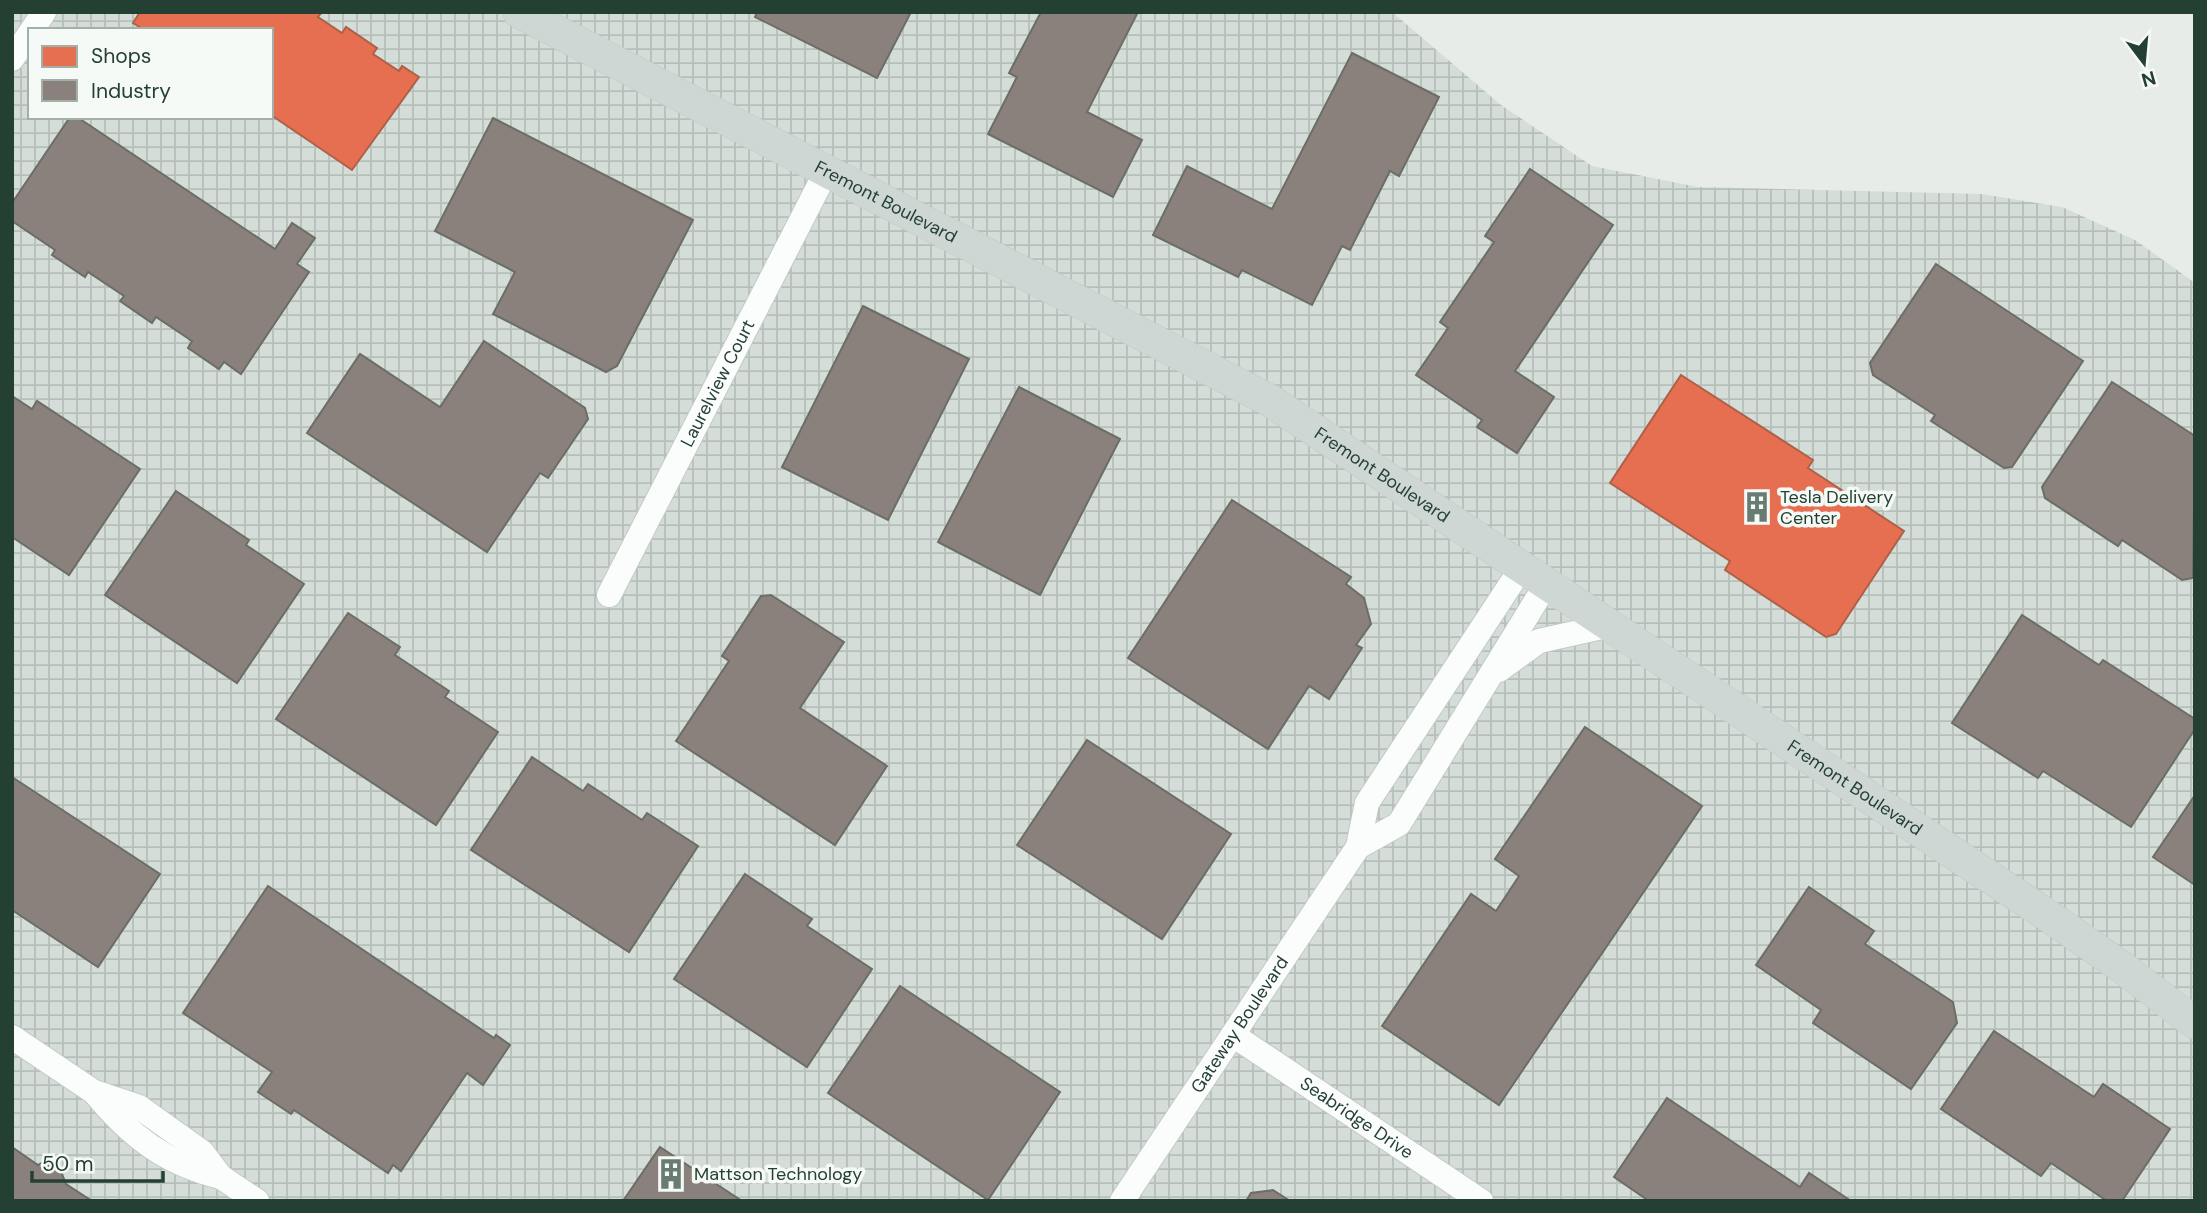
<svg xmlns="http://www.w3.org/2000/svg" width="2207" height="1213" font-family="'DM Sans',sans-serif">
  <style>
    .industrial { fill: url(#industrial-grid); fill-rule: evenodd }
    .shops { fill: #e76f51; stroke: #ac6148; stroke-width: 2 }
    .industry { fill: #8a817c; stroke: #6b6e66; stroke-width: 2 }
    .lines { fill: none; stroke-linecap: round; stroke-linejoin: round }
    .minor-casing { stroke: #c4c9c6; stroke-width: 26 }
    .major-casing { stroke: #c2cac6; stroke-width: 33 }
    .minor { stroke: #fbfcfc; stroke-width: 24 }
    .major { stroke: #ced7d3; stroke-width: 32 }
    .labels { text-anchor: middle; stroke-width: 7; stroke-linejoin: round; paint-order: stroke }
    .street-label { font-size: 18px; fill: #244033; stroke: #f6faf7 }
    .poi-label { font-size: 18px; fill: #244033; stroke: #f6faf7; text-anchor: start }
  </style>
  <defs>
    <pattern id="industrial-grid" width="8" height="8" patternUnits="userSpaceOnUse" patternTransform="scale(1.75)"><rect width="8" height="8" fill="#d5ddd8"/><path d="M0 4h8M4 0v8" fill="none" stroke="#b7bfba"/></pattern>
  </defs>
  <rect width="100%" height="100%" fill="#e7ece9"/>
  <path class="industrial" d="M12 12H1392L1501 105 1592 166 1698 187 1982 194 2062 207 2135 240 2195 283V1201H12ZM30 30H271V117H30Z"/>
  <g class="shops">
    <path d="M140 12H322L318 17 342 33 346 27 377 48 373 54 399 71 402 66 419 77 352 170 271 115V30H144L133 23Z"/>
    <path d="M1681 375 1813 460 1808 468 1904 531 1836 634 1826 637 1725 570 1730 561 1610 483Z"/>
  </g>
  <g class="industry">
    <path d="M757 12H911L877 78 755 17Z"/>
    <path d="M1041 12H1138L1087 112 1142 140 1113 197 988 134 1017 77 1009 73Z"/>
    <path d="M1352 53 1439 97 1399 176 1390 171 1350 250 1342 246 1312 305 1242 270 1238 277 1153 235 1187 166 1272 209Z"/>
    <path d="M70 117H77L275 249 292 223 315 238 297 264 309 272 241 374 224 362 219 369 188 348 192 341 156 317 152 323 120 301 124 296 88 272 85 277 52 255 55 250 12 221V203Z"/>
    <path d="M493 118 693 220 617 366 606 372 493 314 515 272 435 231Z"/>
    <path d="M1530 169 1613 225 1515 371 1554 397 1517 453 1477 427 1482 420 1416 375 1448 328 1440 322 1494 242 1485 236Z"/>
    <path d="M1936 264 2083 361 2012 467 2004 468 1931 421 1935 415 1873 375 1870 363Z"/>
    <path d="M863 306 969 359 888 520 782 467Z"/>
    <path d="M484 341 585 408 588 419 548 478 540 473 487 552 307 433 360 354 440 407Z"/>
    <path d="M2112 382 2195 436 2193 578 2182 580 2122 540 2118 546 2045 498 2042 487Z"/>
    <path d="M1019 387 1120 439 1040 595 938 542Z"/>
    <path d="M12 396 32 409 37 401 140 469 69 575 12 537Z"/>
    <path d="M176 491 249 540 246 545 304 584 237 683 105 595Z"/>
    <path d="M1232 500 1351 577 1346 584 1364 598 1371 624 1356 645 1362 648 1329 699 1309 686 1268 749 1128 658Z"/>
    <path d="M771 595 844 642 800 708 887 766 835 845 676 741 729 661 722 656 761 596Z"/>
    <path d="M348 613 400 647 395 655 449 691 445 697 498 732 436 825 276 719Z"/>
    <path d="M2022 615 2099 665 2103 660 2195 719V729L2131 827 2043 771 2038 778 1952 723Z"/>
    <path d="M1585 727 1702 806 1499 1105 1382 1026 1471 894 1496 911 1519 876 1495 859Z"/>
    <path d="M1087 740 1231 834 1162 939 1017 845Z"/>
    <path d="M532 757 583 791 588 784 642 820 647 813 698 846 629 952 471 850Z"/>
    <path d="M12 777 160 874 98 967 12 910Z"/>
    <path d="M2195 795V885L2153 857Z"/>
    <path d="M745 874 812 919 807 926 872 969 807 1067 674 979Z"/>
    <path d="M268 886 494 1038 496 1035 510 1045 483 1085 467 1073 401 1171 393 1165 388 1173 294 1110 291 1114 258 1092 272 1072 183 1013Z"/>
    <path d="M1809 887 1874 931 1865 944 1953 1002 1957 1023 1911 1089 1813 1023 1821 1010 1756 965Z"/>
    <path d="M900 986 1060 1092 988 1200 828 1093Z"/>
    <path d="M1994 1031 2094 1097 2103 1084 2170 1129 2122 1201H2107L2051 1163 2041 1176 1941 1109Z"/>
    <path d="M1667 1098 1800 1187 1809 1173 1851 1201H1649L1614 1177Z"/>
    <path d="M12 1147 38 1165 46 1161 61 1172 66 1184 92 1201H12Z"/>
    <path d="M660 1147 742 1201H623Z"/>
    <path d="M1273 1190 1290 1201H1246L1251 1193Z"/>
  </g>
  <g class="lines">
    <defs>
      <g id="minor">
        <path d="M32 30 44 12"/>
        <path d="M12 59 30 33"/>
        <path id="s1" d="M609 595 827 170"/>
        <path d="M1499 670 1539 641 1611 625"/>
        <path d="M1358 847 1399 824 1547 583"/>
        <path id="s2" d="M1233 1035 1481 1201"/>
        <path d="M12 1037 94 1092 139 1107 202 1152 221 1177 257 1201"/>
        <path d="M94 1092C130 1136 166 1164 221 1177"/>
        <path id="s3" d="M1122 1201 1358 847 1367 803 1522 567"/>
      </g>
      <g id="major">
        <path id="s4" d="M519 12 1269 400 2050 917 2123 968 2195 1023"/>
      </g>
    </defs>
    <use href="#minor" class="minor-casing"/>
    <use href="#major" class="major-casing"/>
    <use href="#minor" class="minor"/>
    <use href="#major" class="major"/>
  </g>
  <defs>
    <symbol id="building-bare" viewBox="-9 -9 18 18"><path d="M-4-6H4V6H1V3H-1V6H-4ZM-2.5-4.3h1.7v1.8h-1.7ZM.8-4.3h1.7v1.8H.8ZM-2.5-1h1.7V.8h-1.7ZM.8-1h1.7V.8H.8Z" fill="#687c73" stroke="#f6faf7" stroke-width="2.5" paint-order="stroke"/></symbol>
  </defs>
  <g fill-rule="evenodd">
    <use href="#building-bare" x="1735" y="485" width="44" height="44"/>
    <use href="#building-bare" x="649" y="1152" width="44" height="44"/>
  </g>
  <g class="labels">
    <g class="street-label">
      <text dy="6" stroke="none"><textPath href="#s4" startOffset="413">Fremont Boulevard</textPath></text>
      <text dy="6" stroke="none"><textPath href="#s1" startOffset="238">Laurelview Court</textPath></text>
      <text dy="6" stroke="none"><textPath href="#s4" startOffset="980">Fremont Boulevard</textPath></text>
      <text dy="6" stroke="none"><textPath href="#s4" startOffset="1547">Fremont Boulevard</textPath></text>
      <text dy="6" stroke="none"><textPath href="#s3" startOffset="212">Gateway Boulevard</textPath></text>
      <text dy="6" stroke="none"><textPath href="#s2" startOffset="149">Seabridge Drive</textPath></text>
    </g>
    <g class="poi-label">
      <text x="1780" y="503">Tesla Delivery<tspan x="1780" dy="21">Center</tspan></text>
      <text x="694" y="1180">Mattson Technology</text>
    </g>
  </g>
  <rect width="2207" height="1213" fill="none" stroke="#244033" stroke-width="28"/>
  <rect x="28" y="28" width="245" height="91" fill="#f6faf7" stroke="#a2b0a9" stroke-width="2"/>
  <rect x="42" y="46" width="35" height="21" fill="#e76f51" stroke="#a2b0a9" stroke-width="2"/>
  <text x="91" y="63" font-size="21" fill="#244033">Shops</text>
  <rect x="42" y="80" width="35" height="21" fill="#8a817c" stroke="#a2b0a9" stroke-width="2"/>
  <text x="91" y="98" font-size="21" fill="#244033">Industry</text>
  <g transform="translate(2144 63) rotate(164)" stroke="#f6faf7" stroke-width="5" paint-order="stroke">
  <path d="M0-5L12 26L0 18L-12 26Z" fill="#244033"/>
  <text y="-10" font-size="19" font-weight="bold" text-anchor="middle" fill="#244033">N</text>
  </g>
  <path d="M32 1171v10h131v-10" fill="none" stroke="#244033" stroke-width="3.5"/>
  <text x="42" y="1171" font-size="21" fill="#244033" stroke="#f6faf7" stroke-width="5" paint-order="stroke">50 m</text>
</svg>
